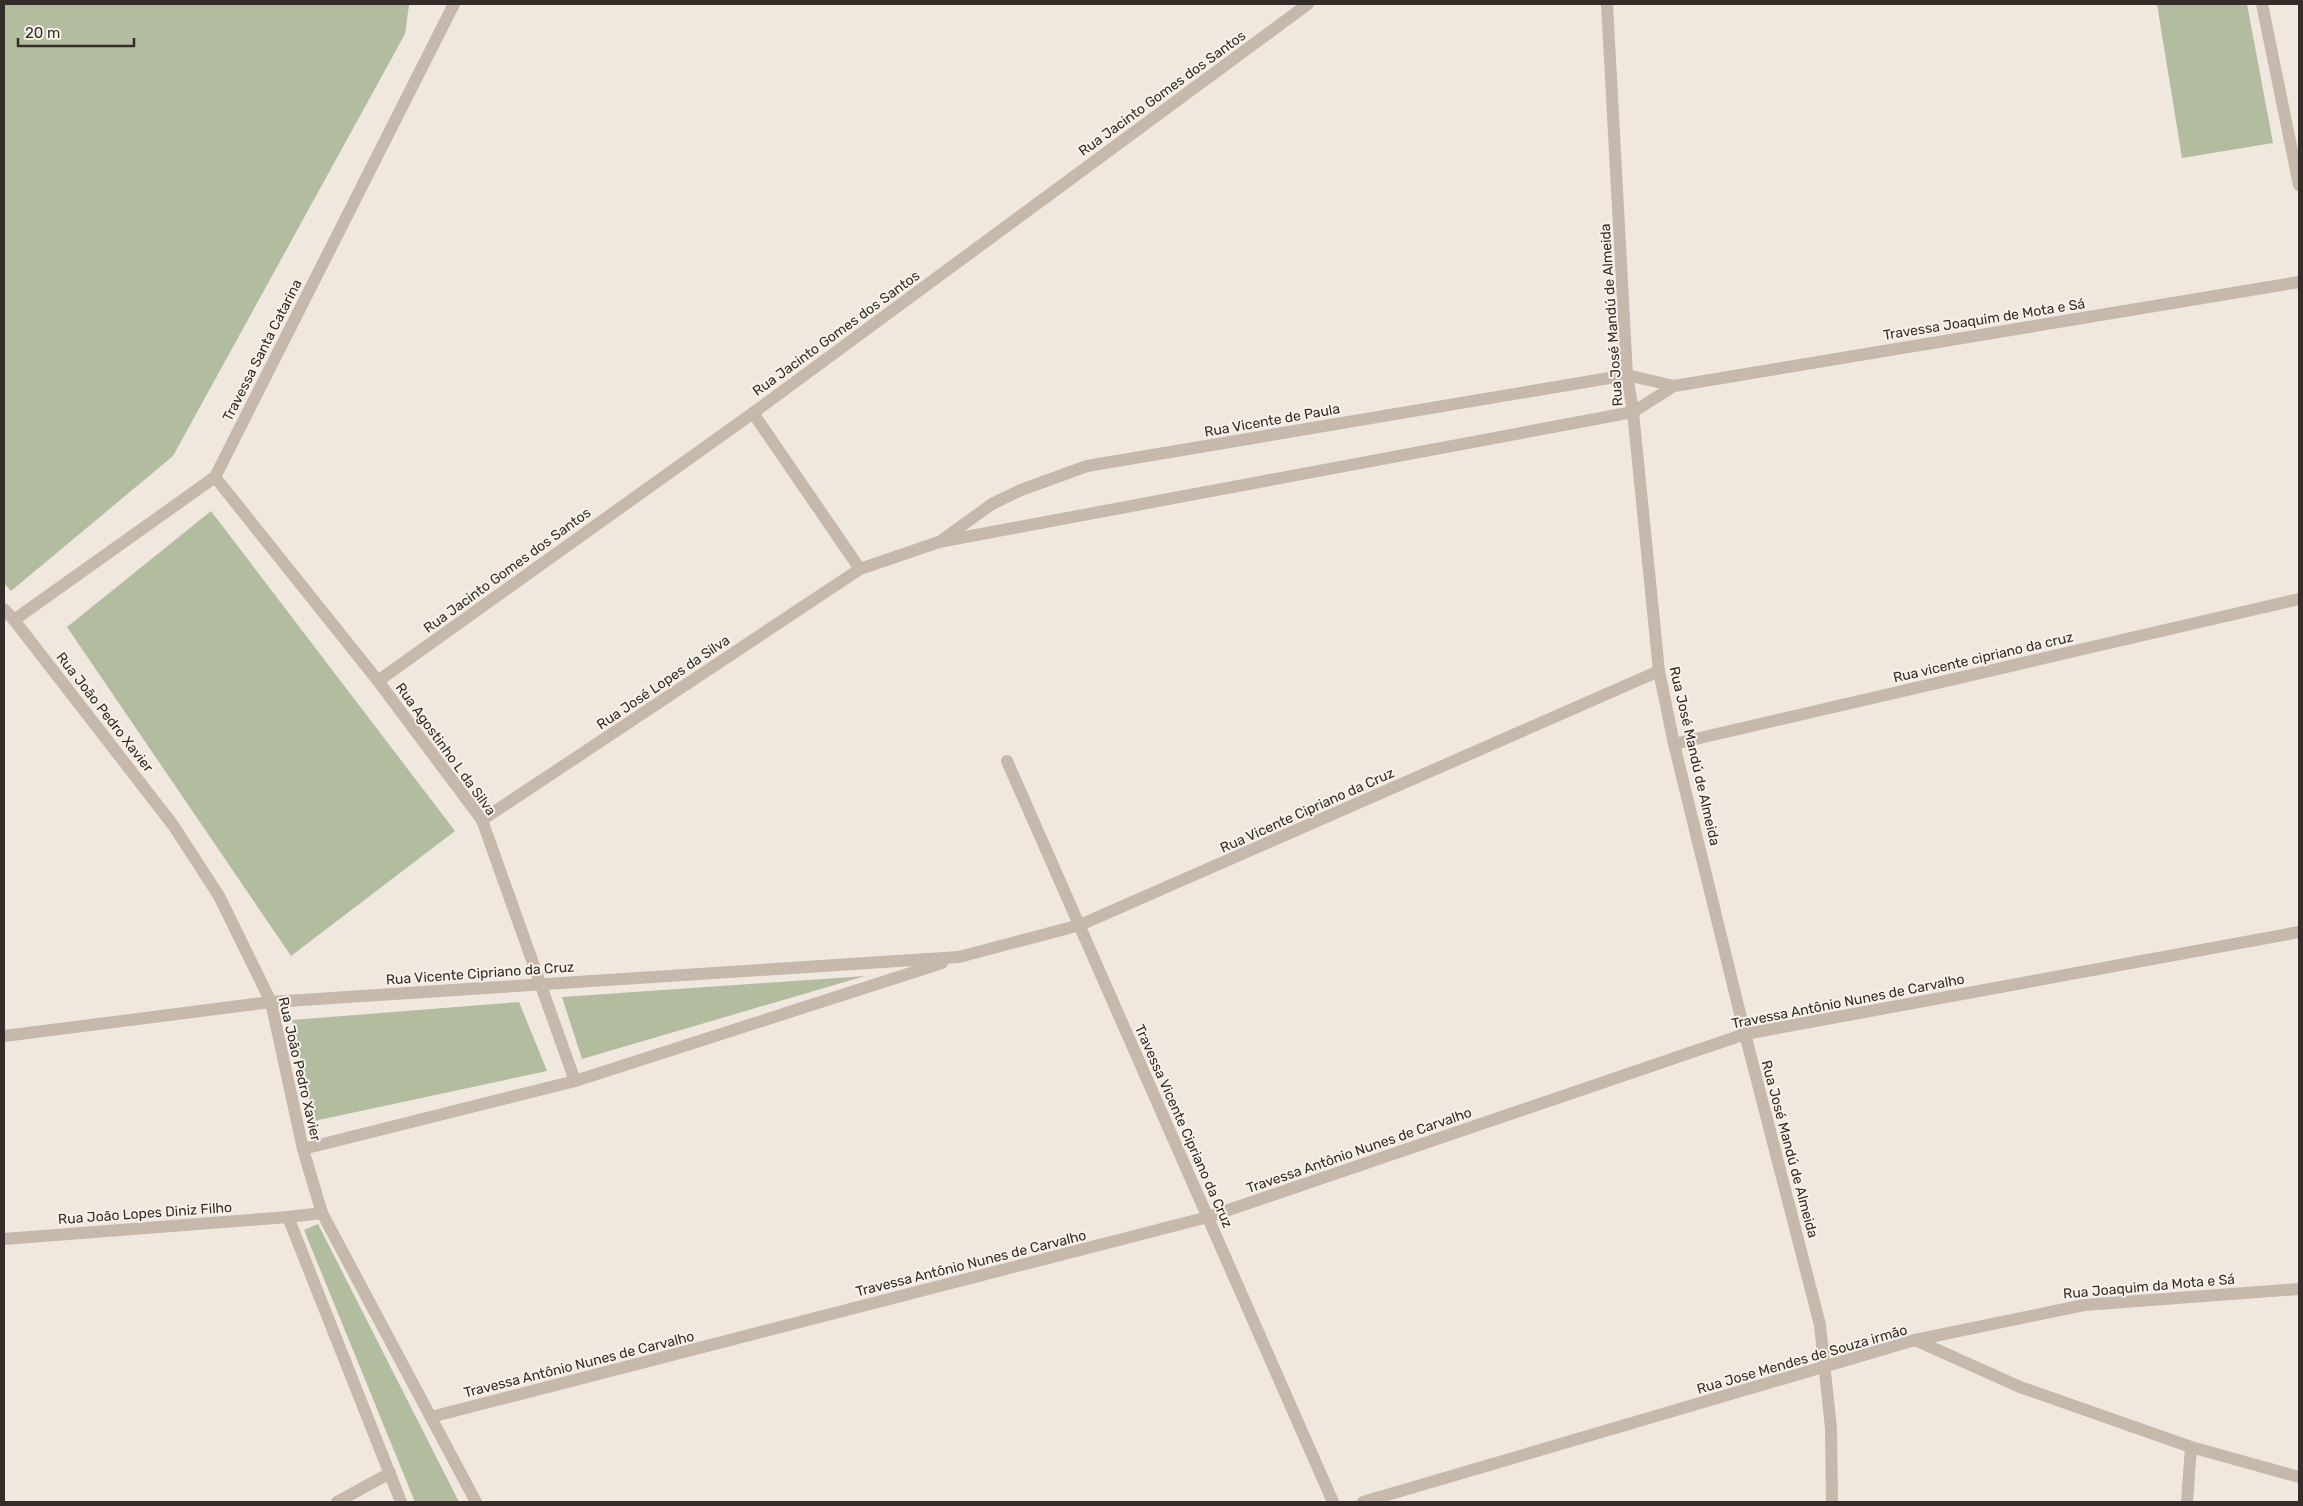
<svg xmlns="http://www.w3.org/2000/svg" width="2303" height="1506" font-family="Rubik,sans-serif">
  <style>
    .green { fill: #b2bd9f }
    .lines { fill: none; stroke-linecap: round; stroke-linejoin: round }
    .minor { stroke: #c6b8ab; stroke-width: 12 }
    .labels { text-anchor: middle; stroke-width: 4; stroke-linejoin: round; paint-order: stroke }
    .street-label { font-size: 14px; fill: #352d29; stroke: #f8f2ea }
  </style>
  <rect width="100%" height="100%" fill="#f0e8de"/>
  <g class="green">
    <path d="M4 4 409 5 405 34 173 456 11 591 4 583Z"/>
    <path d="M2157 4H2247L2273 143 2182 158Z"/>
    <path d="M211 511 455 831 291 956 67 627Z"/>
    <path d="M865 976 582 1059 562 997Z"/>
    <path d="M519 1002 547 1071 314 1121 292 1020Z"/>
    <path d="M318 1224 459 1502H415L304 1230Z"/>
  </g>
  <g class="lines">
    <g class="minor">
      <path d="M1607 4 1627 375 1633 412 1659 671 1674 744 1745 1034 1820 1325 1831 1428 1832 1502"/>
      <path d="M2262 4 2299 185"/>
      <path d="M753 413 860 569"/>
      <path d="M215 477 378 681 482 820 575 1081"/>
      <path d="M942 540 992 504 1021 490 1087 466 1627 375 1674 386"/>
      <path d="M4 609 14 620 173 825 219 896 271 1002 303 1149 322 1213 476 1502"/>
      <path d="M14 620 215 477 454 4"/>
      <path d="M378 681 753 413 1308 4"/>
      <path d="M1674 744 2299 599"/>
      <path d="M1007 761 1333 1502"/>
      <path d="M482 820 860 569 939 542 1633 412 1674 386 2299 282"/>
      <path d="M4 1036 271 1002 959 957 1080 925 1659 671"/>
      <path d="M303 1149 575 1081 942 963"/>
      <path d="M288 1217 401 1502"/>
      <path d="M4 1239 288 1217 322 1213"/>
      <path d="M1915 1340 2084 1305 2299 1289"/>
      <path d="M431 1417 1208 1217 1745 1034 2299 932"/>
      <path d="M337 1502 390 1473"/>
      <path d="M1363 1502 1915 1340 2020 1387 2191 1447 2299 1477"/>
      <path d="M2187 1502 2191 1447"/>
    </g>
  </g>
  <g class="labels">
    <g class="street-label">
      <text transform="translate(1162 93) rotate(-36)" y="5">Rua Jacinto Gomes dos Santos</text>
      <text transform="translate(1611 315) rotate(-94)" y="5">Rua José Mandú de Almeida</text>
      <text transform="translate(1984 319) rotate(-9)" y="5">Travessa Joaquim de Mota e Sá</text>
      <text transform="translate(836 333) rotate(-36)" y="5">Rua Jacinto Gomes dos Santos</text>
      <text transform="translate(262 350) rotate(-63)" y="5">Travessa Santa Catarina</text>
      <text transform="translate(1272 420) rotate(-10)" y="5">Rua Vicente de Paula</text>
      <text transform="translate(507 570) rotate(-36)" y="5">Rua Jacinto Gomes dos Santos</text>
      <text transform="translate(1983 657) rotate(-13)" y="5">Rua vicente cipriano da cruz</text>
      <text transform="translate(663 682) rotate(-34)" y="5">Rua José Lopes da Silva</text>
      <text transform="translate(105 712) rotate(52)" y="5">Rua João Pedro Xavier</text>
      <text transform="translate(446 749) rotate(54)" y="5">Rua Agostinho L da Silva</text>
      <text transform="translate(1695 756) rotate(77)" y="5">Rua José Mandú de Almeida</text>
      <text transform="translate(1307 810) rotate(-24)" y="5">Rua Vicente Cipriano da Cruz</text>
      <text transform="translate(480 973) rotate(-4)" y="5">Rua Vicente Cipriano da Cruz</text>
      <text transform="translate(1848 1001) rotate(-11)" y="5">Travessa Antônio Nunes de Carvalho</text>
      <text transform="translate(300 1069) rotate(77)" y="5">Rua João Pedro Xavier</text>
      <text transform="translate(1184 1126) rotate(66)" y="5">Travessa Vicente Cipriano da Cruz</text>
      <text transform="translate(1790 1149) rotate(75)" y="5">Rua José Mandú de Almeida</text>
      <text transform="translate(1359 1150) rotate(-19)" y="5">Travessa Antônio Nunes de Carvalho</text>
      <text transform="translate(145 1213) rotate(-4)" y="5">Rua João Lopes Diniz Filho</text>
      <text transform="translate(971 1263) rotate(-14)" y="5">Travessa Antônio Nunes de Carvalho</text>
      <text transform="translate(2149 1286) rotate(-5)" y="5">Rua Joaquim da Mota e Sá</text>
      <text transform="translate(1802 1359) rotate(-16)" y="5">Rua Jose Mendes de Souza irmão</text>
      <text transform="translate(579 1364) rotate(-14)" y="5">Travessa Antônio Nunes de Carvalho</text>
    </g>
  </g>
  <rect width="2303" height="1506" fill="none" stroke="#352d29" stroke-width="10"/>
  <path d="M18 38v8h116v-8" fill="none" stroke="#352d29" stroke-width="2.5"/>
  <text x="25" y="38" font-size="15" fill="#352d29" stroke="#f8f2ea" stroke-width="4" paint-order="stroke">20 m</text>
</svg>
